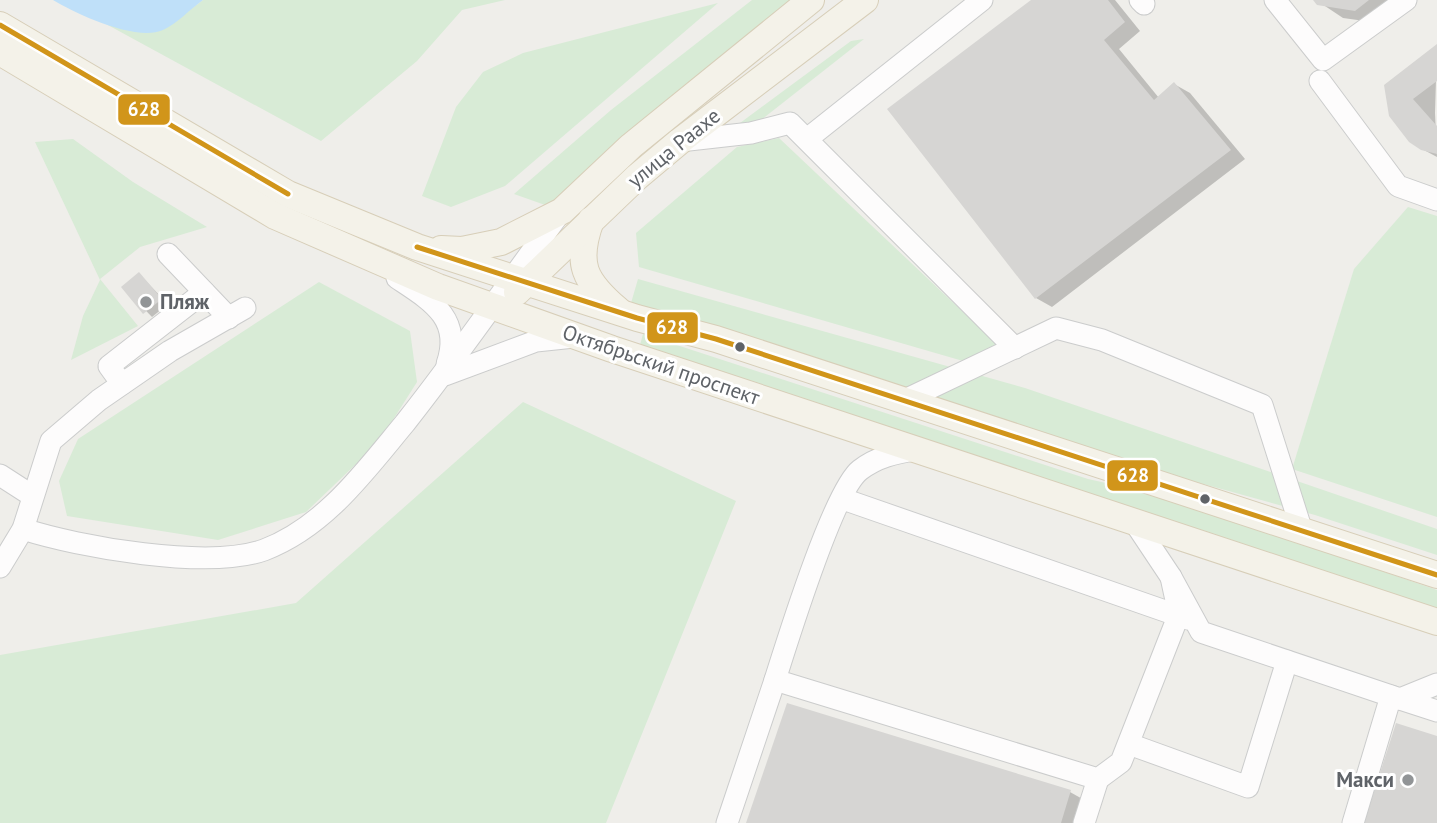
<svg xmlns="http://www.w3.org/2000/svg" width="1437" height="823" font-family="'PT Sans',sans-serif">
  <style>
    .green { fill: #d8ebd6 }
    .water { fill: #bfe0f9 }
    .shadow { fill: #0003 }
    .building { fill: #d6d5d3 }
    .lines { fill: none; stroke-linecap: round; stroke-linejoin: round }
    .minor-casing { stroke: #cbcccc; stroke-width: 23 }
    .major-casing { stroke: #d7ceb8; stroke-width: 28 }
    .minor { stroke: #fdfcfc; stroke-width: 21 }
    .major { stroke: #f4f2e9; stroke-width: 26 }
    .bus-1-casing { stroke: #fff; stroke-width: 10 }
    .bus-1 { stroke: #d1951a; stroke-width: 5 }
    .poi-dot { fill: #919496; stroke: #fff; stroke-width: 2.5 }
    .bus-dot { fill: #5f6368; stroke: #fff; stroke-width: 2.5 }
    .labels { text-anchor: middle; stroke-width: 6; stroke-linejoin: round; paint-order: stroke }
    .street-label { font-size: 21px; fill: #5f6368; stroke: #fff }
    .poi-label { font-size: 21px; font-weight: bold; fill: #5f6368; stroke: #fff; text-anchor: start }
    .line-badge { stroke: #fff; stroke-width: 2.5 }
    .badge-label { font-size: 19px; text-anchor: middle; font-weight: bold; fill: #fff }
  </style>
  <rect width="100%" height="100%" fill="#efeeea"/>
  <g class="green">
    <path d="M203 0H505L462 10 417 61 321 141 106 24 139 32 178 19Z"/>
    <path d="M752 0H811L562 211 514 194 611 110Z"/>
    <path d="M718 3 505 186 451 207 422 196 456 107 483 72 523 53Z"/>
    <path d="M864 39 756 124 736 126 851 41Z"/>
    <path d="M779 138 999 346 963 361 639 267 636 233 737 147Z"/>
    <path d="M73 139 133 182 207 227 140 247 100 279 138 326 71 360 83 316 100 280 35 142Z"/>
    <path d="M1408 207 1437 216V517L1292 469 1354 269Z"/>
    <path d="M638 279 1025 388 1437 529V555L1315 515 1048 441 631 303Z"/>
    <path d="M319 282 410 331 417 382 379 442 306 512 218 540 67 516 59 481 78 439Z"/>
    <path d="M643 334 1088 479 1160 495 1437 590V611L640 345Z"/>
    <path d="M523 402 736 501 606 823H0V655L296 603Z"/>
  </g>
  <path class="water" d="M53 0H203C190 9 177 24 163 30 136 42 76 14 53 0Z"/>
  <g class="shadow">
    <path d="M1034 0H1115L1140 31 1119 49 1159 98 1174 84 1190 93 1245 159 1052 307 1036 298Z"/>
    <path d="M1316 0H1409L1379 23 1343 18Z"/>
    <path d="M1437 46 1435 113 1437 157 1422 149 1391 116Z"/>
    <path d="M139 274 168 304 152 317 123 287Z"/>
    <path d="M788 706 1070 792 1086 801 1079 823H748Z"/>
  </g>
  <g class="building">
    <path d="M1031 0H1108L1125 22 1104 40 1154 100 1174 82 1231 150 1035 299 887 109Z"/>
    <path d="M1313 0H1369L1355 11 1317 5Z"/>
    <path d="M1437 44V81L1413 99 1437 126V154L1421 150 1409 142 1389 116 1384 85Z"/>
    <path d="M139 272 162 299 143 314 121 287Z"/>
    <path d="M787 703 1071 790 1061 823H746Z"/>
    <path d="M1396 723 1437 736V823H1364Z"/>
  </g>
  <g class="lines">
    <defs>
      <g id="minor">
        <path d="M1140 0 1144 4"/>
        <path d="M1275 0 1323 60 1406 0"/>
        <path d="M1320 81 1398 186 1437 200"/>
        <path d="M807 139 982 0"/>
        <path d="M680 141 751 133 790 123 1015 348"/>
        <path d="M168 254 229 318"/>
        <path d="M397 278C430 300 463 318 447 364"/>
        <path d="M445 375 536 341 574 337"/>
        <path d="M122 384 109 366 204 292"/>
        <path d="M905 400 1056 328 1102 340 1262 405 1301 528"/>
        <path d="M915 450C895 453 877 457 860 470 834 490 787 642 775 680L1098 779 1121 762 1179 614 1171 577"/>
        <path d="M0 475 31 495"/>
        <path d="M843 499 1188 619"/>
        <path d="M1135 523 1171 577 1201 632 1400 699 1437 684"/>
        <path d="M23 529C79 547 208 570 264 550 325 527 365 471 405 423 459 355 508 283 560 213"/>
        <path d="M0 567 23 529 51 441 99 400 170 351 245 308"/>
        <path d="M1400 699 1437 711"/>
        <path d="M1129 744 1248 787 1287 661"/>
        <path d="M727 823 775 680"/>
        <path d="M1084 823 1098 779"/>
        <path d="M1353 823 1391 696"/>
      </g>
      <g id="major">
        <path d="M0 25 288 194 417 247 637 318 716 339 1437 575"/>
        <path d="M0 52 275 216 438 287 612 349 1437 622"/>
        <path d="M591 220C575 264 584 281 618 310"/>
        <path d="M441 249 462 250 501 242 562 211 631 146 811 0"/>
        <path d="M517 292 637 177 680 141 865 0"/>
      </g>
    </defs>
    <use href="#minor" class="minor-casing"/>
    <use href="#major" class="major-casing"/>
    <use href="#minor" class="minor"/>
    <use href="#major" class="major"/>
    <defs>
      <g id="bus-1">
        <path d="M0 25 288 194"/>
        <path d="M417 247 637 318 716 339 1437 575"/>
      </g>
    </defs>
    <use href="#bus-1" class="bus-1-casing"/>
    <use href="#bus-1" class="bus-1"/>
  </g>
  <g class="poi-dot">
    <circle cx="146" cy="302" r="7"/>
    <circle cx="1408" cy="780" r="7"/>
  </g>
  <g class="bus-dot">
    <circle cx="740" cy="347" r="6"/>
    <circle cx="1205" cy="499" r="6"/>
  </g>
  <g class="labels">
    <g class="street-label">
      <text transform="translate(674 148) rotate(-39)" y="7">улица Раахе</text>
      <text transform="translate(661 365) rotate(19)" y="7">Октябрьский проспект</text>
    </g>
    <g class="poi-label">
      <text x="160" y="309">Пляж</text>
      <text x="1394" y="787" text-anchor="end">Макси</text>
    </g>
  </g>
  <g class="line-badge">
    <rect x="117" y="93" width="54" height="33" rx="7" fill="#d1951a"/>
    <rect x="646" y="311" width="53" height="33" rx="7" fill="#d1951a"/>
    <rect x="1106" y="459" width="53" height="33" rx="7" fill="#d1951a"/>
  </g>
  <g class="badge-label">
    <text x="144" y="116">628</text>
    <text x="672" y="334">628</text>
    <text x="1133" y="482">628</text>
  </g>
</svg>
